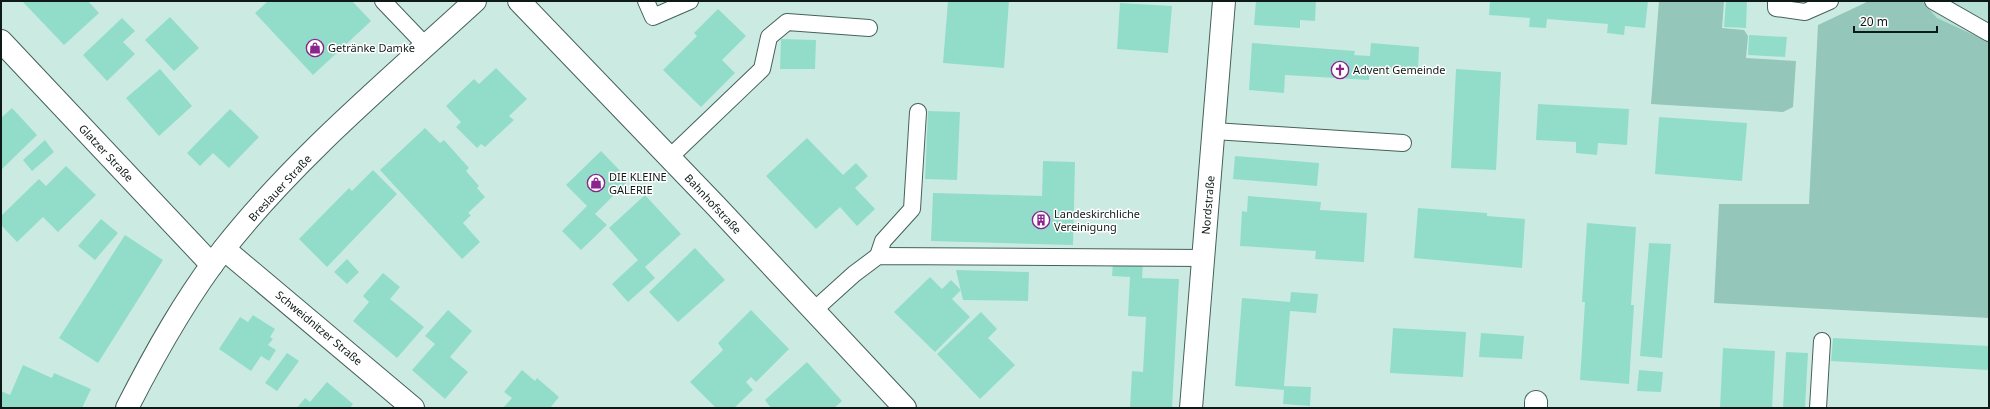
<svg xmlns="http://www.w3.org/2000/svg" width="1990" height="409" font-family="'Noto Sans',sans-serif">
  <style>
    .built { fill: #b8e1d6 }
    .green { fill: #94c6b9 }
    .building { fill: #92ddca }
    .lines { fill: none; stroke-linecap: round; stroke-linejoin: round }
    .lane-casing { stroke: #45615a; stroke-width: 18 }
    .street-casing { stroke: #45615a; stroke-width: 24 }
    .secondary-casing { stroke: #45615a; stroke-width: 24 }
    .lane { stroke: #fff; stroke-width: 16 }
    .street { stroke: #fff; stroke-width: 22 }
    .secondary { stroke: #fff; stroke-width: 22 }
    .labels { text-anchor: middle; stroke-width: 3; stroke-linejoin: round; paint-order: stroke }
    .poi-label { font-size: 11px; fill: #0e1a17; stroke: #fff; text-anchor: start }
    .street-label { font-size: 11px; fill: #0e1a17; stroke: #fff }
  </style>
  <rect width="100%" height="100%" fill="#cbebe2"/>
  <path class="built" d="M1922 1H1989V42L1937 18Z"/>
  <g class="green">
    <path d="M1659 1 1724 2 1722 28 1744 30 1748 36 1746 58 1796 61 1793 107 1783 112 1651 104Z"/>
    <path d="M1869 1H1922L1937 18 1989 42V318L1714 303 1719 204H1809L1818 25Z"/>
  </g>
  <g class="building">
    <path d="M22 1H88L99 13 64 45Z"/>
    <path d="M268 1H352L371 21 313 75 255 13Z"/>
    <path d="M948 1H1009L1004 68 943 63Z"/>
    <path d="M1256 1H1316L1315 21 1300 20V28L1254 25Z"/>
    <path d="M1490 1H1648L1645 28 1625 26 1624 35 1607 33 1608 24 1547 19 1546 28 1529 27 1530 18 1489 15Z"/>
    <path d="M1726 1H1747L1746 28 1724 27Z"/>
    <path d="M1120 3 1172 6 1168 53 1117 49Z"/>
    <path d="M718 9 746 36 722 60 735 73 701 107 663 70 697 36 694 33Z"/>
    <path d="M170 17 199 48 174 71 145 40Z"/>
    <path d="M122 18 135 31 123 42 135 54 107 81 83 55Z"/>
    <path d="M1749 35 1787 37 1785 57 1748 55Z"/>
    <path d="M781 39 816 40 815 69H780Z"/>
    <path d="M1252 43 1355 51 1354 55 1370 56 1371 43 1419 47 1418 71 1370 68 1369 80 1285 75 1284 93 1249 90Z"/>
    <path d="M496 68 527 99 509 116 514 120 485 147 481 144 477 148 456 127 461 122 446 106 474 79 479 84Z"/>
    <path d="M160 69 192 106 159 136 126 98Z"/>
    <path d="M1456 69 1501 72 1496 170 1451 168Z"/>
    <path d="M1538 104 1629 109 1627 145 1598 143 1597 155 1576 153V142L1536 140Z"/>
    <path d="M12 108 37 135 1 170V118Z"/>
    <path d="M230 109 259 137 229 168 213 153 200 166 187 153Z"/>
    <path d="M928 111 960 112 957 180 925 179Z"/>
    <path d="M1659 117 1747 123 1742 181 1655 174Z"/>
    <path d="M425 128 440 143 444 140 469 168 466 171 479 186 477 188 485 197 468 213 471 215 463 223 480 242 462 259 380 170Z"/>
    <path d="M807 138 843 175 856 163 868 176 855 188 875 209 857 226 840 207 816 229 766 176Z"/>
    <path d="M45 140 54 152 32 171 23 160Z"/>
    <path d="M601 151 629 180 595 214 607 225 581 250 562 231 587 206 566 185Z"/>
    <path d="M1235 156 1319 163 1317 186 1233 179Z"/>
    <path d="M1043 161 1075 162 1073 245 931 241 933 193 1042 196Z"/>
    <path d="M66 166 96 195 58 232 43 217 17 242 1 225V216L39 179 46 186Z"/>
    <path d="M373 170 397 194 327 267 299 239 349 188 352 191Z"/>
    <path d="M645 195 681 234 645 267 655 278 628 302 612 284 638 260 609 228Z"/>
    <path d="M1248 196 1321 202 1320 210 1367 213 1364 262 1315 259 1316 251 1240 246 1242 211 1247 212Z"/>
    <path d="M1418 208 1487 213V216L1525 219 1522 268 1414 258Z"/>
    <path d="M101 219 118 233 95 260 78 246Z"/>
    <path d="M1587 223 1636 227 1631 305H1634L1629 384 1580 380 1585 302H1582Z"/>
    <path d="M125 235 163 260 98 363 59 338Z"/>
    <path d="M1649 243 1671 244 1662 358 1640 356Z"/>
    <path d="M695 248 725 280 678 322 649 292Z"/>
    <path d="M347 259 359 272 347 284 334 272Z"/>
    <path d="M1113 262 1143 263 1142 278 1179 279 1172 408H1130L1132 371 1143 372 1146 317 1128 316 1130 277 1112 276Z"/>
    <path d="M956 270 1029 272 1028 301 963 300Z"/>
    <path d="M383 273 400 287 390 299 424 327 397 358 353 321 369 302 363 296Z"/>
    <path d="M930 277 942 289 951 280 961 290 952 299 970 317 935 352 894 312Z"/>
    <path d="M1291 292 1318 294 1316 313 1290 311 1284 386 1311 387 1310 406 1283 404 1284 390 1235 386 1242 298 1290 302Z"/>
    <path d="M448 310 472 331 450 357 468 372 445 399 412 370 435 344 425 336Z"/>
    <path d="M751 310 789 349 756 382 751 377 746 382 753 390 734 408H716L690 382 723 350 718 343Z"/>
    <path d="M981 312 997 329 988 338 1015 365 980 399 937 354Z"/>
    <path d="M253 315 275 329 270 337 273 339 268 345 276 350 269 361 261 356 251 371 219 349 240 317 248 322Z"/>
    <path d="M1393 328 1466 332 1463 377 1390 373Z"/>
    <path d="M1481 333 1524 336 1522 359 1479 357Z"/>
    <path d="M1833 338 1989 346V370L1831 361Z"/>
    <path d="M1723 348 1775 351 1772 408H1720Z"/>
    <path d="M1786 352 1808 353 1805 408H1783Z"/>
    <path d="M287 353 299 361 277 391 265 383Z"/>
    <path d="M807 362 842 401 834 408H771L765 400Z"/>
    <path d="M23 365 52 378 54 373 91 389 82 408H1V391L10 395Z"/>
    <path d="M522 370 535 381 537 378 559 397 550 408H503L512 398 504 392Z"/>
    <path d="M1639 370 1663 372 1661 392 1637 391Z"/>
    <path d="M327 382 353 404 350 408H297L305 398 310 402Z"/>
  </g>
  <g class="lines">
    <defs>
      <g id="lane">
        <path d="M383 1 426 46"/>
        <path d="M646 1 653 17 690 1"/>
        <path d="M1776 1V8L1805 12 1830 1"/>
        <path d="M1933 1 1989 33"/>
        <path d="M1214 131 1403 143"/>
        <path d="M669 158 762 69 769 37 787 22 869 28"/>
        <path d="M878 256 883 241 912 209 918 112"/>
        <path d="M813 311 854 274 878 256 1204 258"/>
        <path d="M1818 408 1822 341"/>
      </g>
      <g id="street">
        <path d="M519 1 717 207 905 408"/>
        <path d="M1 41 212 265"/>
        <path d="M224 249 413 408"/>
        <path d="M1191 408 1224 1"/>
        <path d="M1536 408V402"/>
      </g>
      <path id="secondary" d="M127 408C155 353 185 299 223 250 294 159 390 79 475 1"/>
    </defs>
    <use href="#lane" class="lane-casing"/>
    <use href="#street" class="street-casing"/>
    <use href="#secondary" class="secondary-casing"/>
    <use href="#lane" class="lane"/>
    <use href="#street" class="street"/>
    <use href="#secondary" class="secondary"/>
  </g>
  <defs>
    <symbol id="shop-ring" viewBox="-11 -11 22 22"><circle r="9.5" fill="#fff" stroke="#89258d" stroke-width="1.5"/><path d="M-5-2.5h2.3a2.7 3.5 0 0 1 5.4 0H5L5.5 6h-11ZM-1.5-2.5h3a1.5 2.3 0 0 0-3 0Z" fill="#89258d"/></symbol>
    <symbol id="church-ring" viewBox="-11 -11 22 22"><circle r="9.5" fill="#fff" stroke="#89258d" stroke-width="1.5"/><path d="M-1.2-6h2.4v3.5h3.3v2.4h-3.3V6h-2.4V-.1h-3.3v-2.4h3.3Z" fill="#89258d"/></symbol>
    <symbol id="building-ring" viewBox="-11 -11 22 22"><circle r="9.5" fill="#fff" stroke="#89258d" stroke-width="1.5"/><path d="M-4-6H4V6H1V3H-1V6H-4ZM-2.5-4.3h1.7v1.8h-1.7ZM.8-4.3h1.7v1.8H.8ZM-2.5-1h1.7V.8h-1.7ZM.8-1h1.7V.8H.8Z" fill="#89258d"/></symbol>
  </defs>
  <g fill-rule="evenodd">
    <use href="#shop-ring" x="305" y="38" width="20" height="20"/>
    <use href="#church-ring" x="1330" y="60" width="20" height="20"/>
    <use href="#shop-ring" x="586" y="173" width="20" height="20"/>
    <use href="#building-ring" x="1031" y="210" width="20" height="20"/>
  </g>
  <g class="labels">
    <g class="poi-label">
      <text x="328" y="52">Getränke Damke</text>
      <text x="1353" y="74">Advent Gemeinde</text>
      <text x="609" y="181">DIE KLEINE<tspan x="609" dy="13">GALERIE</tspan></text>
      <text x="1054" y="218">Landeskirchliche<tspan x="1054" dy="13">Vereinigung</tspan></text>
    </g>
    <g class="street-label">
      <text transform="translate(106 153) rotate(47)" y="4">Glatzer Straße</text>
      <text transform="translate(280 188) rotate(-47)" y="4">Breslauer Straße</text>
      <text transform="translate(713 204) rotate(47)" y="4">Bahnhofstraße</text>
      <text transform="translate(1208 205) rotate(-85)" y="4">Nordstraße</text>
      <text transform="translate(319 328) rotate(40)" y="4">Schweidnitzer Straße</text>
    </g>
  </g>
  <rect width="1990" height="409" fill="none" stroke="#0e1a17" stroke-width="4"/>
  <path d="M1854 26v6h83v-6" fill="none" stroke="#0e1a17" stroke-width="2"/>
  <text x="1860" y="26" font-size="12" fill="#0e1a17" stroke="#ffffff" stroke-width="3" paint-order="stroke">20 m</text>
</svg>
